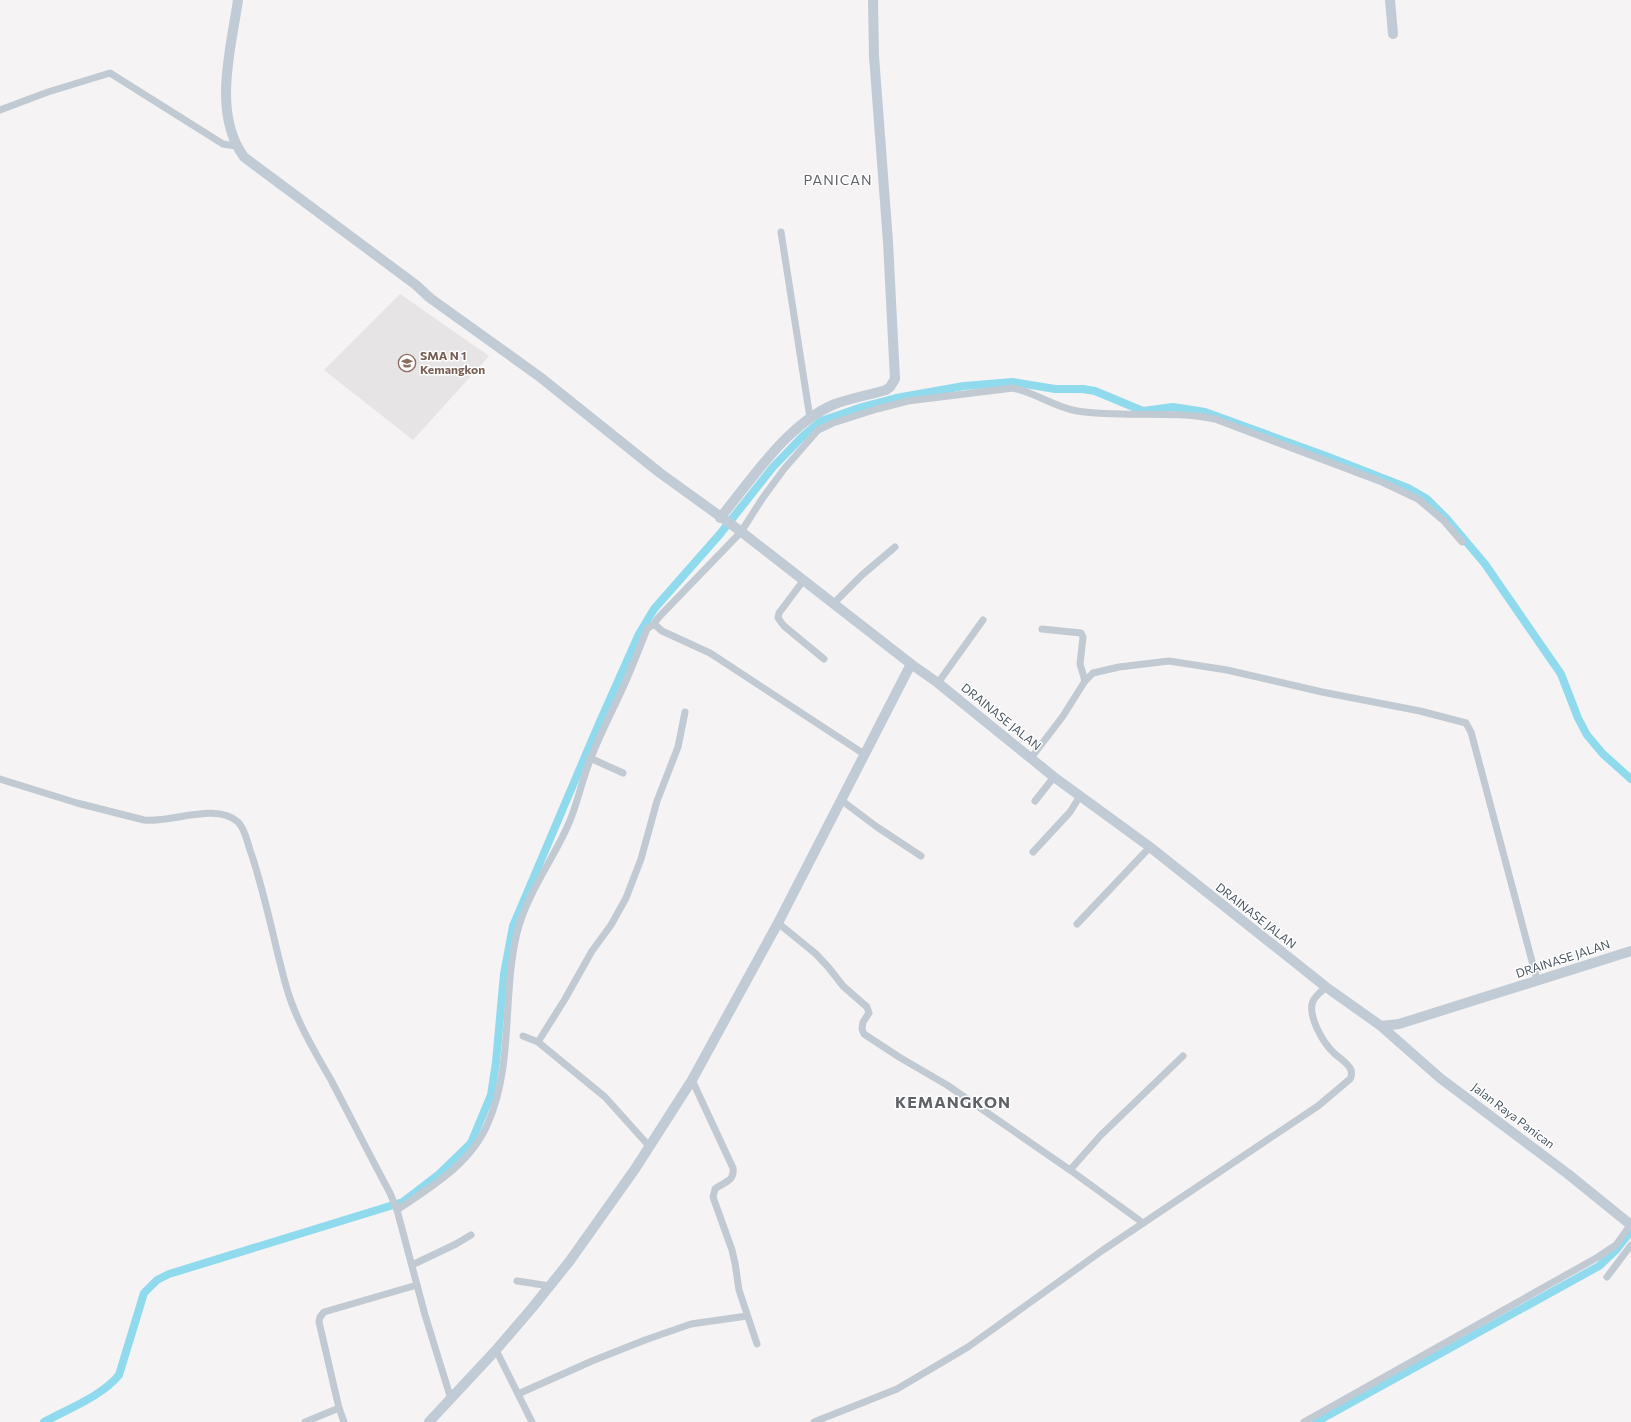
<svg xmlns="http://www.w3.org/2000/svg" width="1631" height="1422" font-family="Commissioner,sans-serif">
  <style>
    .education { fill: #e6e4e5 }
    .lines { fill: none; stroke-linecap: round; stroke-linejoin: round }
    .canal { stroke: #90daee; stroke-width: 8 }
    .street { stroke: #c1cad2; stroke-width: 7 }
    .secondary { stroke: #c1cbd6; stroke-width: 10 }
    .labels { text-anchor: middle; stroke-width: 3; stroke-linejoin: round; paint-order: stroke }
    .education-label { font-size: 12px; font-weight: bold; fill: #785e54; stroke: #fff; text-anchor: start }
    .street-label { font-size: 12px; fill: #4a5661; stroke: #fff }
    .quarter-label { font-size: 14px; letter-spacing: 1px; fill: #5f6368; stroke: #fff }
    .district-label { font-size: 16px; font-weight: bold; letter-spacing: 1px; fill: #5f6368; stroke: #fff }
  </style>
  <rect width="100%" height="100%" fill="#f5f3f3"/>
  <path class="education" d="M400 294 489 356 413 440 324 370Z"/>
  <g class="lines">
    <g class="canal">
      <path d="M44 1422C68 1409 102 1396 119 1375L144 1293 157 1280 169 1274 403 1202 438 1175 471 1143 491 1095 496 1062 504 974 513 926 598 726 639 634 654 609 720 534 773 467 803 436 821 421 862 407 896 398 964 386 1013 382 1055 389H1083L1095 391 1143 411 1173 407 1205 412 1326 456 1408 488 1427 499 1447 519 1485 564 1561 674 1578 718 1587 735 1603 754 1631 779"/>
      <path d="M1316 1422 1599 1266 1616 1250 1631 1231"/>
    </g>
    <g class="street">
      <path d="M0 110 48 92 110 73 223 144 236 146"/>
      <path d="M781 232 810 418"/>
      <path d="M803 581 779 613 778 618 784 626 824 659"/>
      <path d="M833 604 862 575 895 547"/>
      <path d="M1042 629 1081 633 1083 637 1080 664 1085 681"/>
      <path d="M938 683 983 620"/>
      <path d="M864 754 710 653 662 631 654 624 658 618 741 532 762 499 784 469 818 430 833 423 877 409 908 401 1013 388C1036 393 1054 407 1077 411 1123 418 1170 410 1215 419L1382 482 1418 499 1444 521 1462 542"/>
      <path d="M590 758 623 773"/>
      <path d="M1031 758 1063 716 1085 681 1093 673 1119 667 1169 661 1227 670 1322 692 1420 711 1466 723 1471 732 1537 980"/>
      <path d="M0 779 77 803 144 820C171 823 216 802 238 822 245 829 247 841 250 850 265 893 273 938 285 982 294 1017 313 1049 331 1080 351 1118 370 1156 390 1193L397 1210 425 1315 451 1399"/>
      <path d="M841 800 877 827 921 856"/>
      <path d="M1035 801 1054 777"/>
      <path d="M1033 852 1070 812 1080 796"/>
      <path d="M778 923 816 954 829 968 843 986 867 1007 869 1013 863 1022 862 1029 864 1034 899 1057 947 1085 1070 1170"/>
      <path d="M1077 924 1150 847"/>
      <path d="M523 1036 538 1042 605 1097 649 1146"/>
      <path d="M538 1042 565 999 592 951 611 925 626 898 641 859 657 801 678 747 685 712"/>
      <path d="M692 1080 733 1168C735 1182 723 1182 715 1189L713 1197 732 1250 735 1263 739 1290 757 1344"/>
      <path d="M397 1210C431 1187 472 1163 488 1123 514 1064 502 995 517 933 527 893 553 860 569 823 578 802 582 779 591 758 601 732 614 708 625 683 633 665 640 647 647 629L654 624"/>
      <path d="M1143 1223 1070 1170 1101 1135 1183 1056"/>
      <path d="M412 1265 456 1244 471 1235"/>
      <path d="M1607 1277 1631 1245"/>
      <path d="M517 1281 550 1286"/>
      <path d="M496 1350 532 1422"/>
      <path d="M518 1394 592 1361 645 1340 691 1324 747 1316"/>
      <path d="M339 1408 319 1322 320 1317 324 1312 417 1285"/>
      <path d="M305 1422 339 1408 344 1422"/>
      <path d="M814 1422 897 1389 968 1347 1103 1250 1318 1106 1350 1079C1352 1076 1352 1074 1351 1070 1348 1063 1339 1058 1334 1053 1323 1043 1307 1015 1313 1001 1316 995 1322 991 1326 987"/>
      <path d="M1304 1422 1598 1257 1616 1245 1631 1224"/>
    </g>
    <g class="secondary">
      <path d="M238 0C231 49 212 113 244 157L416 285 430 298 540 377 660 473 739 530 911 664 938 683 1054 777 1150 847 1326 987 1381 1026 1399 1024 1631 951"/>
      <path d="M1390 0 1393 34"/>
      <path d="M720 518C752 479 788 423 835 404 851 398 869 395 886 390L890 387 895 379 888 242 874 56 873 0"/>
      <path d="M1381 1026 1440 1078 1568 1174 1631 1225"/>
      <path d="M429 1422 496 1350 532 1308 569 1262 635 1169 692 1080 778 923 911 664"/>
    </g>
  </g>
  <defs>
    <symbol id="school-ring" viewBox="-11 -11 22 22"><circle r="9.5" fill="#fff" stroke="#8d6e63" stroke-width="1.5"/><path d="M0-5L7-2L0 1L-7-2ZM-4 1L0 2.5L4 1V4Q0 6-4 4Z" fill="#8d6e63"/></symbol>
  </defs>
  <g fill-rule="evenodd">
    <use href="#school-ring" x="397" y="353" width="20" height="20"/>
  </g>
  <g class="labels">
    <g class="education-label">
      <text x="420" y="360">SMA N 1<tspan x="420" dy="14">Kemangkon</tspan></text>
    </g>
    <g class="street-label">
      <text transform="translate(1001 717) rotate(39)" y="4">DRAINASE JALAN</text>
      <text transform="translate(1256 916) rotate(38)" y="4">DRAINASE JALAN</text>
      <text transform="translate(1563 959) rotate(-18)" y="4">DRAINASE JALAN</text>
      <text transform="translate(1513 1116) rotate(37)" y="4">Jalan Raya Panican</text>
    </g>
    <g class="quarter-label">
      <text x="838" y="185">PANICAN</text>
    </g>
    <g class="district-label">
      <text x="953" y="1108">KEMANGKON</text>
    </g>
  </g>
</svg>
